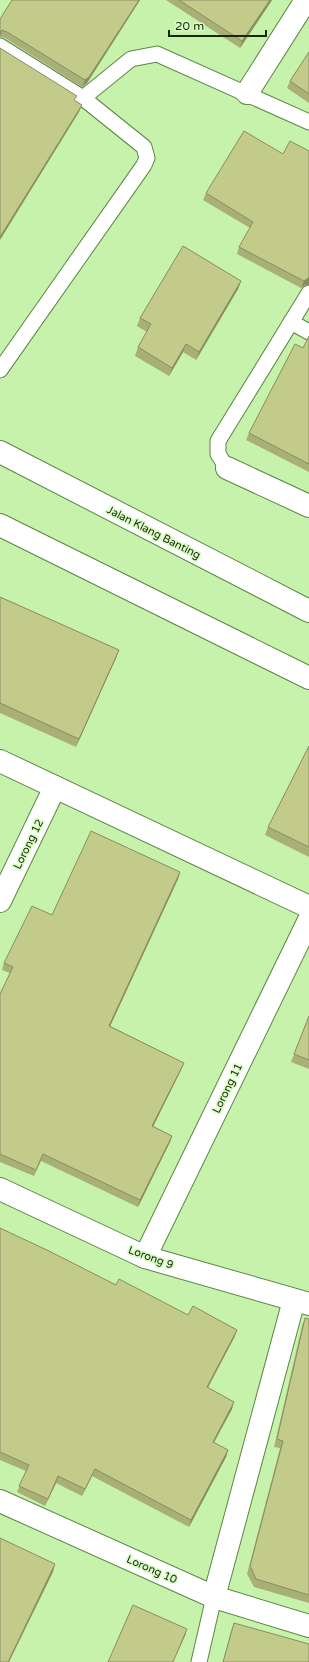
<svg xmlns="http://www.w3.org/2000/svg" width="309" height="1662" font-family="'Varela Round',sans-serif">
  <style>
    .lines { fill: none; stroke-linecap: round; stroke-linejoin: round }
    .service-casing { stroke: #5e8644; stroke-width: 17 }
    .minor-casing { stroke: #5e8644; stroke-width: 24 }
    .trunk-casing { stroke: #5e8644; stroke-width: 24 }
    .service { stroke: #fff; stroke-width: 15 }
    .minor { stroke: #fff; stroke-width: 22 }
    .trunk { stroke: #fff; stroke-width: 22 }
    .wall { fill: #a8af77 }
    .shaded-wall { fill: #888e61 }
    .building { fill: #c3cb8a; stroke: #888e61 }
    .labels { text-anchor: middle; stroke-width: 3.5; stroke-linejoin: round; paint-order: stroke }
    .street-label { font-size: 11px; fill: #18280c; stroke: #d9fdc4 }
  </style>
  <rect width="100%" height="100%" fill="#c6f2ab"/>
  <g class="lines">
    <defs>
      <g id="service">
        <path d="M0 46 83 98 131 59 157 54 309 122"/>
        <path d="M291 322 309 332"/>
        <path d="M0 370 144 165 147 158 144 147 83 98"/>
        <path d="M227 468 218 454V441L309 293"/>
        <path d="M199 1662 214 1597"/>
      </g>
      <g id="minor">
        <path d="M247 93 306 0"/>
        <path d="M227 468 309 506"/>
        <path d="M0 761 309 907"/>
        <path d="M0 901 55 787"/>
        <path d="M0 1189 145 1257 309 1304"/>
        <path d="M145 1257 309 920"/>
        <path d="M0 1501 214 1597 309 1626"/>
        <path d="M214 1597 294 1300"/>
      </g>
      <g id="trunk">
        <path d="M0 452 309 611"/>
        <path d="M0 525 309 678"/>
      </g>
    </defs>
    <use href="#service" class="service-casing"/>
    <use href="#minor" class="minor-casing"/>
    <use href="#trunk" class="trunk-casing"/>
    <use href="#service" class="service"/>
    <use href="#minor" class="minor"/>
    <use href="#trunk" class="trunk"/>
  </g>
  <g class="wall">
    <path d="M140 0 87 83 82 87 5 38 0 37V19Z"/>
    <path d="M166 0H272L240 48Z"/>
    <path d="M309 52V103L287 88 290 81Z"/>
    <path d="M309 151V285H305L301 288 237 254 239 247 250 228 203 200 206 193 283 154Z"/>
    <path d="M241 281 238 289 196 360 183 352 169 376 135 356 138 347 147 332 137 326 140 318Z"/>
    <path d="M309 336V472L246 440 249 433 303 348Z"/>
    <path d="M0 597 119 650 116 658 76 747 0 713Z"/>
    <path d="M309 746V857L265 835 268 827Z"/>
    <path d="M180 872 178 879 110 1026 184 1063 181 1070 153 1126 172 1136 170 1142 138 1207 41 1161 34 1176 0 1162V994L10 973 2 970 4 963 52 915Z"/>
    <path d="M309 1016V1069L291 1062Z"/>
    <path d="M0 1228 116 1285 188 1315 235 1336 208 1388 232 1409 214 1443 228 1450 226 1457 189 1527 92 1476 82 1496 56 1483 45 1506 17 1492 26 1471 0 1460Z"/>
    <path d="M305 1318 309 1319V1603L254 1587 247 1574 280 1448 274 1447 302 1326Z"/>
    <path d="M234 1623 309 1662H223L231 1631Z"/>
  </g>
  <g class="shaded-wall">
    <path d="M139 0H140L87 83 82 87 85 80Z"/>
    <path d="M270 0H272L240 48 242 41Z"/>
    <path d="M2 30 0 37V32Z"/>
    <path d="M82 105 79 112 0 240V237Z"/>
    <path d="M308 278H309V285H305L301 288 304 281Z"/>
    <path d="M241 281 238 289 196 360 199 352Z"/>
    <path d="M186 344 183 352 169 376 172 368Z"/>
    <path d="M119 650 116 658 76 747 79 739Z"/>
    <path d="M180 872 178 879 107 1033 109 1026Z"/>
    <path d="M184 1063 181 1070 150 1133 152 1126Z"/>
    <path d="M172 1136 170 1142 138 1207 140 1200Z"/>
    <path d="M237 1330 235 1336 204 1394 207 1387Z"/>
    <path d="M234 1402 232 1409 210 1449 213 1442Z"/>
    <path d="M228 1450 226 1457 189 1527 191 1520Z"/>
    <path d="M95 1469 92 1476 82 1496 85 1489Z"/>
    <path d="M58 1476 56 1483 45 1506 48 1499Z"/>
    <path d="M55 1564 53 1572 9 1662H8Z"/>
    <path d="M187 1629 185 1636 173 1662Z"/>
  </g>
  <g class="building">
    <path d="M12 0H139L89 77 85 80 7 32 2 30 0 32V19Z"/>
    <path d="M179 0H270L242 41Z"/>
    <path d="M0 48 77 96 74 100 82 105 0 237Z"/>
    <path d="M309 52V94L290 81Z"/>
    <path d="M244 131 283 154 290 141 309 151V278H308L304 281 239 247 253 222 206 193Z"/>
    <path d="M183 246 241 281 199 352 186 344 172 368 138 347 151 324 140 318Z"/>
    <path d="M309 336V464L249 433 295 344 303 348Z"/>
    <path d="M0 597 119 650 79 739 0 703Z"/>
    <path d="M309 746V847L268 827Z"/>
    <path d="M91 831 180 872 109 1026 184 1063 152 1126 172 1136 140 1200 43 1154 36 1170 0 1154V994L13 967 4 963 32 906 52 915Z"/>
    <path d="M309 1016V1060L294 1054Z"/>
    <path d="M0 1228 51 1252 116 1285 119 1279 188 1315 193 1306 237 1330 207 1387 234 1402 213 1442 228 1450 191 1520 95 1469 85 1489 58 1476 48 1499 19 1486 29 1465 0 1452Z"/>
    <path d="M305 1318 309 1319V1595L256 1579 250 1566 283 1441 277 1439Z"/>
    <path d="M0 1538 55 1564 8 1662H0Z"/>
    <path d="M133 1605 187 1629 173 1662H108Z"/>
    <path d="M234 1623 309 1644V1662H223Z"/>
  </g>
  <g class="labels">
    <g class="street-label">
      <text transform="translate(154 532) rotate(27)" y="4">Jalan Klang Banting</text>
      <text transform="translate(28 844) rotate(-64)" y="4">Lorong 12</text>
      <text transform="translate(227 1088) rotate(-64)" y="4">Lorong 11</text>
      <text transform="translate(151 1257) rotate(20)" y="4">Lorong 9</text>
      <text transform="translate(152 1569) rotate(24)" y="4">Lorong 10</text>
    </g>
  </g>
  <path d="M169 30v6h97v-6" fill="none" stroke="#18280c" stroke-width="2"/>
  <text x="175" y="30" font-size="12" fill="#18280c" stroke="#d9fdc4" stroke-width="3" paint-order="stroke">20 m</text>
</svg>
